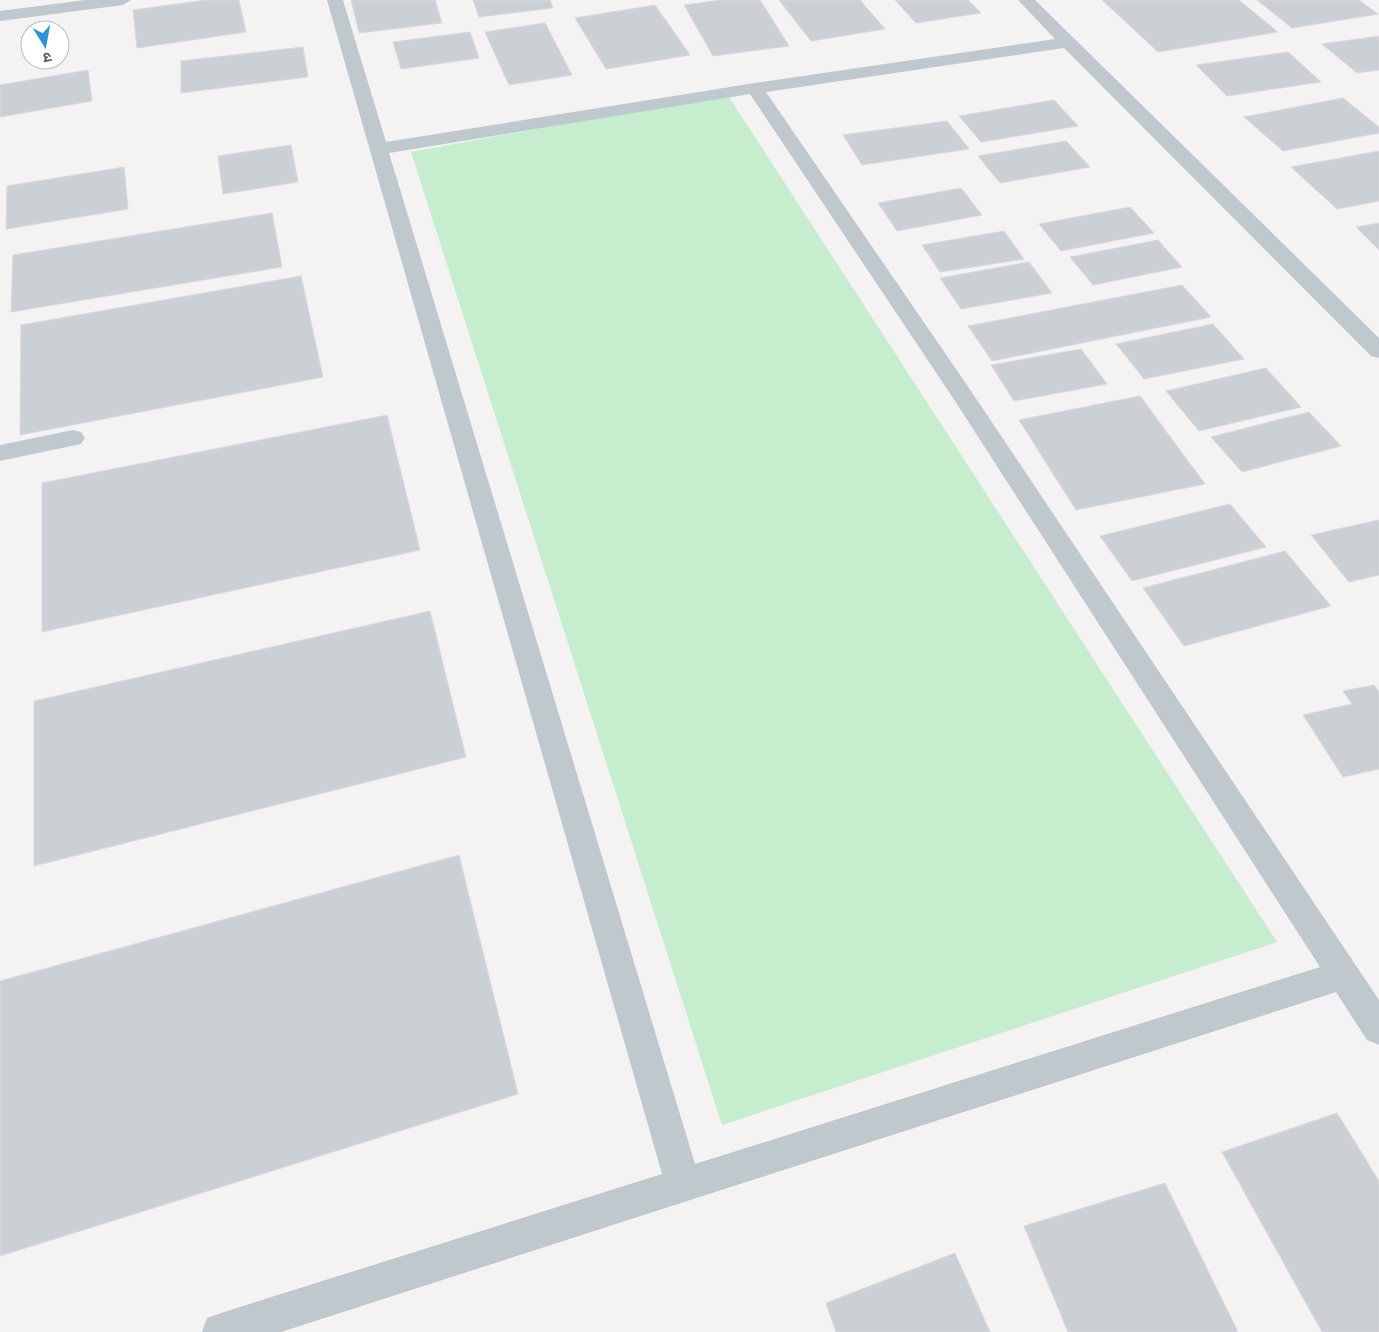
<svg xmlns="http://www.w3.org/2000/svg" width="1379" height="1332" font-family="'Open Sans','Noto Sans Devanagari',sans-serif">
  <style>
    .green { fill: #c5edce }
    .building { fill: #ccd0d4; stroke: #d7d9dd }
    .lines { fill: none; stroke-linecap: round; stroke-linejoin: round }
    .minor { fill: #bfc8cd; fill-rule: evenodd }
  </style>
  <rect width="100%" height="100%" fill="#f4f2f2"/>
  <path class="green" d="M727 94 1277 942 722 1125 411 152Z"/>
  <g class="building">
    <path d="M207 0H239L246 32 137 48 133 10Z"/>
    <path d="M351 0H435L442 23 359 33Z"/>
    <path d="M473 0H550L553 8 479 17Z"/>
    <path d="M722 0H760L789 46 713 56 684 5Z"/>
    <path d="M779 0H860L885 29 811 41Z"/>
    <path d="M895 0H968L981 13 916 23Z"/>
    <path d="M1102 0H1239L1278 32 1158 52Z"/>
    <path d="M1257 0H1359L1378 14 1292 28Z"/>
    <path d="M655 5 690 55 606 69 575 18Z"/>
    <path d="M545 23 572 75 509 85 485 32Z"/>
    <path d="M470 32 479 58 401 69 393 42Z"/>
    <path d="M1379 36V70L1357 73 1322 44Z"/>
    <path d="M303 47 308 77 181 93V61Z"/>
    <path d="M1288 52 1321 82 1227 96 1196 65Z"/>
    <path d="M88 70 92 101 0 117V85Z"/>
    <path d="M1343 98 1379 127V133L1283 151 1244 117Z"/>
    <path d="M1054 100 1078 126 981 142 959 116Z"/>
    <path d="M947 121 969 149 862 165 843 135Z"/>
    <path d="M1066 141 1090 167 1000 183 978 156Z"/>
    <path d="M291 145 298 182 223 194 218 156Z"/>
    <path d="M1379 151V201L1337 209 1291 167Z"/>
    <path d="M124 167 128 209 6 229 7 186Z"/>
    <path d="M961 188 982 215 897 231 878 203Z"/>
    <path d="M1130 207 1154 233 1061 251 1039 224Z"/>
    <path d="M272 213 282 267 11 312 13 255Z"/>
    <path d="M1379 223V250L1356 227Z"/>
    <path d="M1004 231 1024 259 940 272 922 245Z"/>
    <path d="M1158 240 1182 267 1093 285 1070 257Z"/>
    <path d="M1029 262 1052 293 961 309 940 278Z"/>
    <path d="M301 276 323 377 20 435 21 325Z"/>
    <path d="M1182 285 1211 317 992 361 968 326Z"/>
    <path d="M1213 324 1244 359 1144 379 1116 344Z"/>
    <path d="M1081 349 1107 384 1014 401 991 365Z"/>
    <path d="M1266 368 1301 407 1199 431 1166 391Z"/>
    <path d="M1140 396 1205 484 1076 510 1019 420Z"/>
    <path d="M1309 412 1341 446 1242 472 1211 437Z"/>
    <path d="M387 415 420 550 42 632V483Z"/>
    <path d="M1230 504 1266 547 1132 581 1100 536Z"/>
    <path d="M1379 520V575L1349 582 1311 535Z"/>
    <path d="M1285 551 1331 606 1184 646 1143 588Z"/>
    <path d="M430 611 466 757 34 866V701Z"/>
    <path d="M1374 685 1379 692V769L1343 777 1303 715 1352 704 1343 691Z"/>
    <path d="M459 855 518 1094 0 1256V981Z"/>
    <path d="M1337 1113 1379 1181V1332H1322L1222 1152Z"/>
    <path d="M1165 1183 1238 1332H1068L1024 1226Z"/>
    <path d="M955 1253 990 1332H836L826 1303Z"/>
  </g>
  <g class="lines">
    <g class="minor">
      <path d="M85 0H131L123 5 0 21V11Z"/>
      <path d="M327 0H343L386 142 755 83 1055 39 1018 0H1035L1379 338V358L1371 356 1064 48 766 92 971 391 1379 1000V1045L1367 1040 1336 992 281 1332H202L207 1318 221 1313 662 1174ZM750 94 955 401 1320 967 695 1164 389 153Z"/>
      <path d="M73 430 81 432 85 438 81 444 0 461V445Z"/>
    </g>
  </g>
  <g transform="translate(45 45) rotate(169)"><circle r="24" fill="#ffffff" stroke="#b7bcbf"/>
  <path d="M0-4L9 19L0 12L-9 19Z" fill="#2994d7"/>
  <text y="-8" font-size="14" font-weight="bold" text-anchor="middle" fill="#4b585e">उ</text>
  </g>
</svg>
